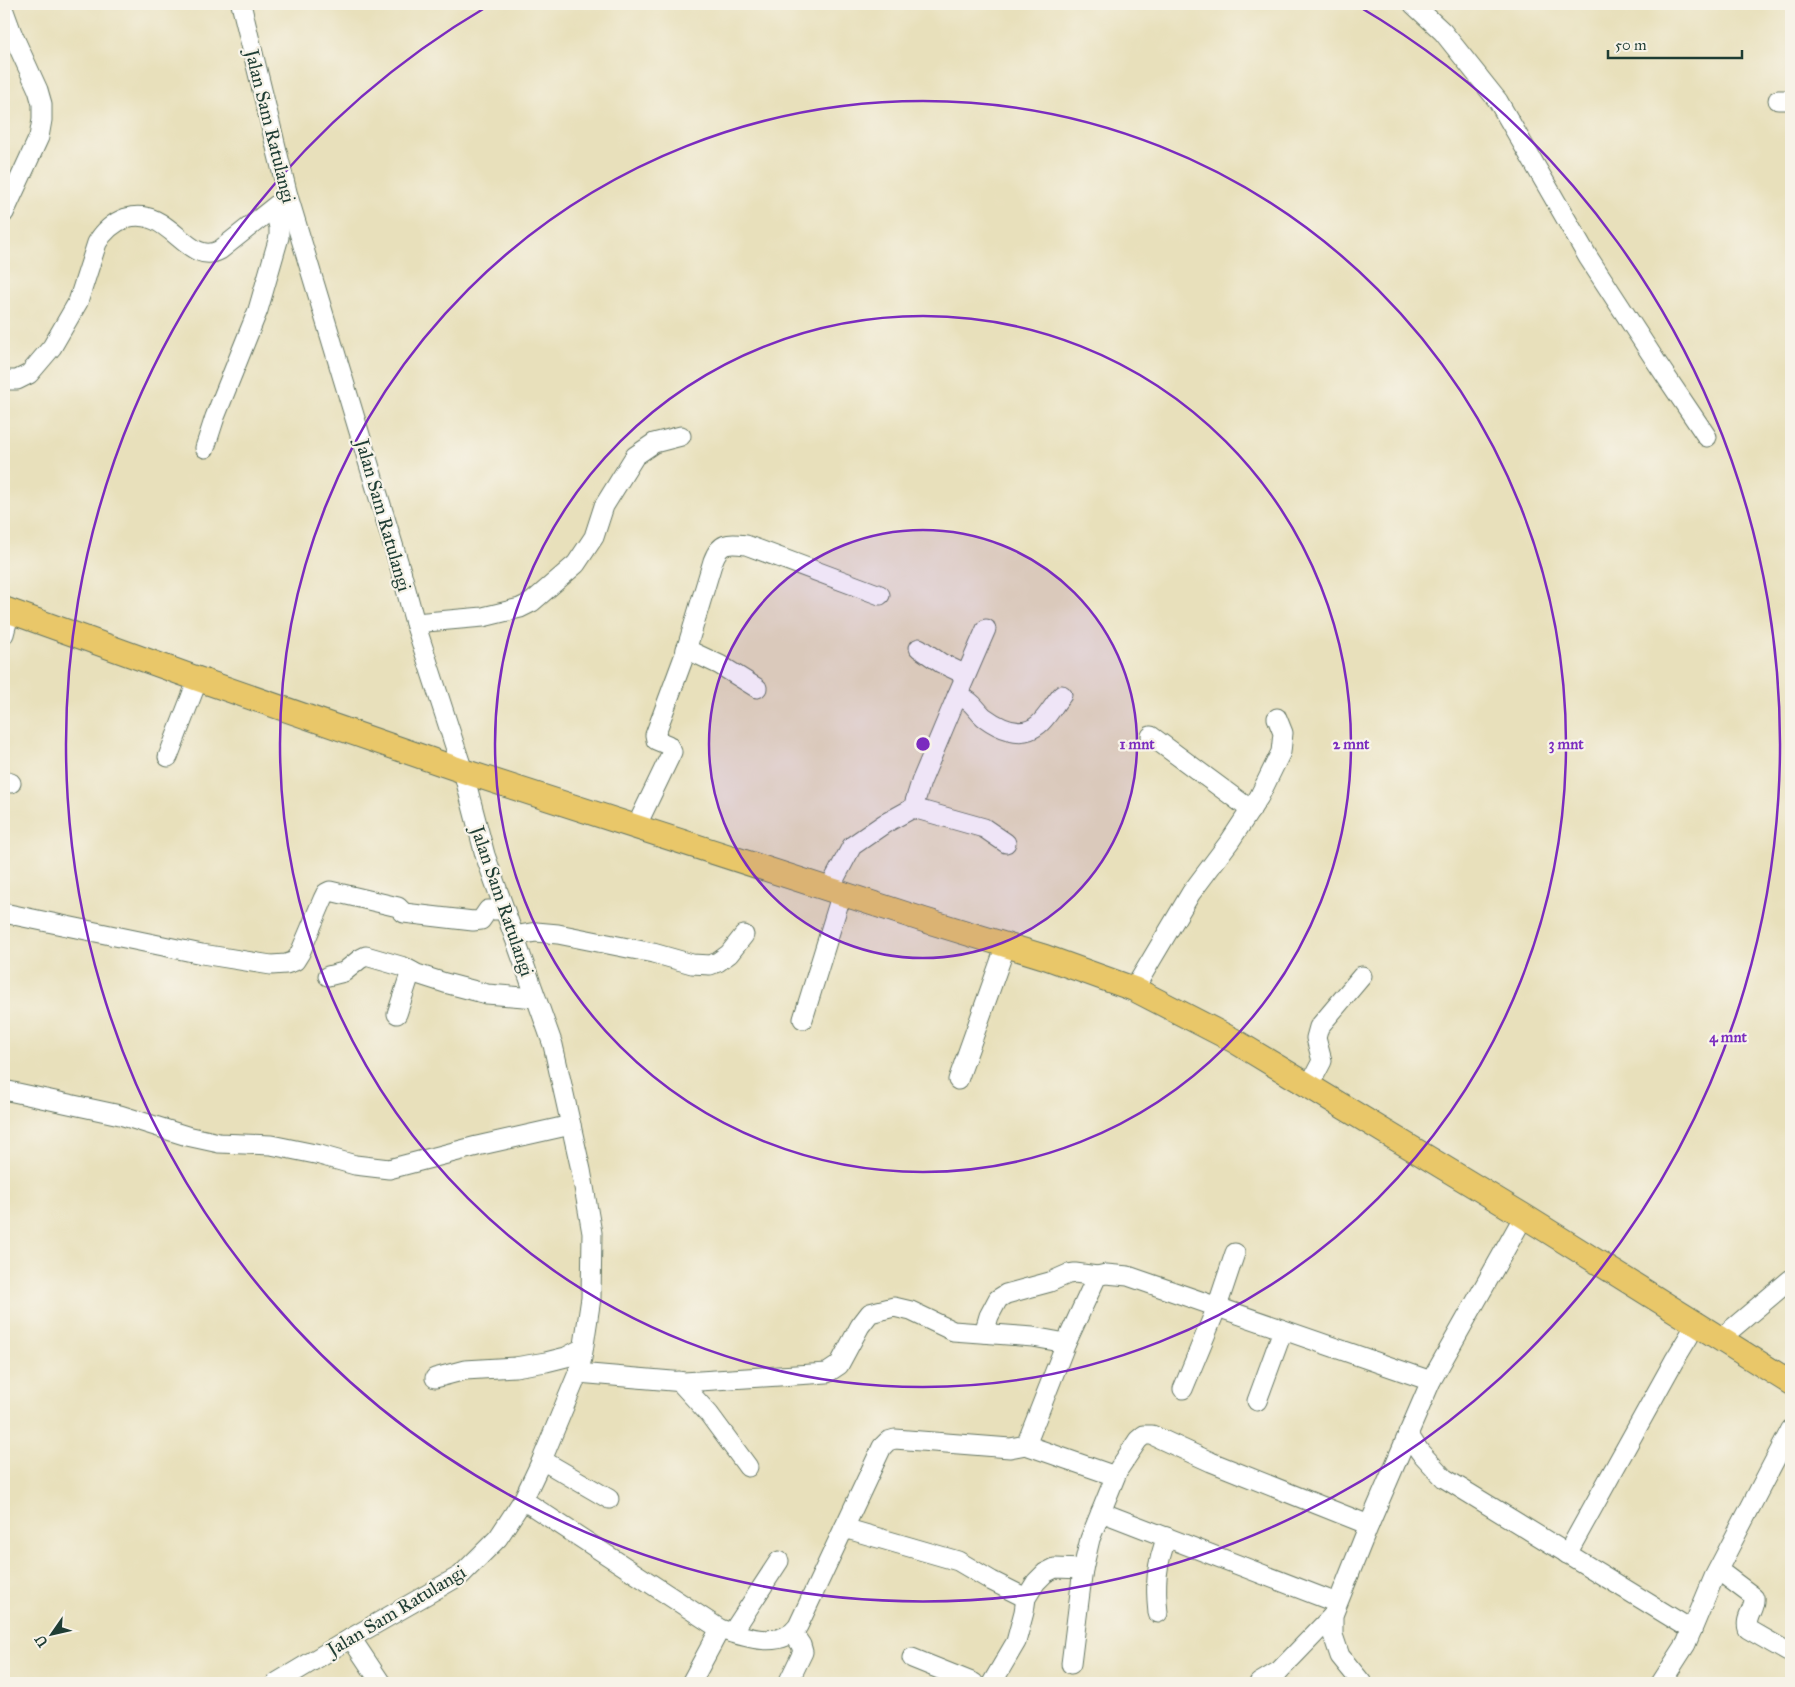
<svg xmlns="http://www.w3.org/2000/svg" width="1795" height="1687" font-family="'IM FELL Great Primer',serif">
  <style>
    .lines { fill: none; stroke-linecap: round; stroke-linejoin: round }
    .minor-casing { stroke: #657663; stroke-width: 21 }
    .major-casing { stroke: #657663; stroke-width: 26 }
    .minor { stroke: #fff; stroke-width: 19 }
    .major { stroke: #e9c769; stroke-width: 24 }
    .ring { fill: none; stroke: #7b2cbf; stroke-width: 2.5 }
    .labels { text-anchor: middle; stroke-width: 4.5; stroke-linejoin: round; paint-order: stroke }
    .street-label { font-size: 19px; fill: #1f3d34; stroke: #f7f3e8 }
    .centre { fill: #7b2cbf; stroke: #f7f3e8; stroke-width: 2.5 }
    .ring-label { font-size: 15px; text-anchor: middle; font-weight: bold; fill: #7b2cbf; stroke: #f7f3e8; stroke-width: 4.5; stroke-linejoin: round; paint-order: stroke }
  </style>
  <rect width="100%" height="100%" fill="#f7f3e8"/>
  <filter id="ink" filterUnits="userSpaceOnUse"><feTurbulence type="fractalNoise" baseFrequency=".02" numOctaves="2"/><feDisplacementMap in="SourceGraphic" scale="10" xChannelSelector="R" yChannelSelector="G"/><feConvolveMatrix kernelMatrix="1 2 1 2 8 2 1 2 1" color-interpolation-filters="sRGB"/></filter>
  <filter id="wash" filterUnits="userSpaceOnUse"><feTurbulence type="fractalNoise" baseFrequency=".0096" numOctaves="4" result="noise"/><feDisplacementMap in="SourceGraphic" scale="20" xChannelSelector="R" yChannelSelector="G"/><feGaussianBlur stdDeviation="1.12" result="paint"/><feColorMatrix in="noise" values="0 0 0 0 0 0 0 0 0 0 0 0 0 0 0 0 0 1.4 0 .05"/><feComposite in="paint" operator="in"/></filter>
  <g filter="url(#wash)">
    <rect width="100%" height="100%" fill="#e8e0bb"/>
  </g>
  <g filter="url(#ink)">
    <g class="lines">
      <defs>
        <g id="minor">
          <path d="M241 4 288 196 401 571 415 623 463 771 485 855 553 1045 581 1170 592 1233 591 1298 582 1358 578 1373 542 1460 523 1500 498 1538 461 1575 351 1638 276 1683"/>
          <path d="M1413 4 1443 32 1498 101 1588 257 1657 363 1707 437"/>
          <path d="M4 11 12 33 38 90 42 104V120L39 137 4 213"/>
          <path d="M1778 100H1791"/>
          <path d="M4 380H17L29 374 52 347 78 302 97 243C103 232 114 222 126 218 170 205 187 268 220 250L288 196"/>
          <path d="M205 448 215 417 258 310 279 237V227L274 208"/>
          <path d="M415 623 483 617 520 608 532 602 576 564 594 537 604 506 635 456 654 443 681 436"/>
          <path d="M4 634 10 611"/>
          <path d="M919 648 941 663 966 675"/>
          <path d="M686 649 720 665 757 688"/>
          <path d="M957 696 986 629"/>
          <path d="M1151 736 1251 810"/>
          <path d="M168 757 198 679"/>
          <path d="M4 781 11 783"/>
          <path d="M913 808 984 828 1006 843"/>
          <path d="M636 827 672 752 668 745 656 740 655 735 685 654 713 561C720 542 728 543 746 545L880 595"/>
          <path d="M829 889 852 846 884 824 913 808 921 782 957 696C974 701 973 707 984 717 999 728 1021 739 1038 725 1047 718 1054 704 1062 695"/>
          <path d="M4 913 202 954 271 965 286 964 295 961 300 953 323 899 326 893 330 891 398 907 404 913 473 921 481 920 488 910H504"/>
          <path d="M514 936 536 932 558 934 653 953 692 964 710 965 718 962 729 954 744 935"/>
          <path d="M328 976 344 972 360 959 366 956 404 967 417 974 445 983 487 994 536 998"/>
          <path d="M1134 989 1191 893 1230 841 1259 797 1281 752 1283 733 1277 718"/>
          <path d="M397 1014 411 971"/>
          <path d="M803 1019 842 893"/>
          <path d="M958 1080 1006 945"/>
          <path d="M1309 1086 1322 1061 1316 1038 1319 1027 1362 976"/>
          <path d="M4 1090 120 1115 187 1136 219 1143 271 1145 320 1155 355 1165 389 1169 477 1146 571 1125"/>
          <path d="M984 1333 989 1316 998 1299 1006 1294 1050 1282 1068 1274 1075 1273 1097 1276"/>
          <path d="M1721 1338 1791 1279"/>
          <path d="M578 1373 684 1382 827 1373 839 1365 860 1326 870 1313 894 1307 911 1311 953 1331 1033 1337 1066 1343"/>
          <path d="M435 1378 465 1370 515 1367 546 1362 566 1357 583 1348"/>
          <path d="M679 1381 709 1414 748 1467"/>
          <path d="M1183 1389 1217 1307 1235 1253"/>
          <path d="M1257 1401 1283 1330"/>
          <path d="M1408 1434 1420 1452 1444 1478 1692 1630"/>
          <path d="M1026 1445 1115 1476"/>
          <path d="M542 1460 609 1499"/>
          <path d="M523 1500 720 1629C744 1637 781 1650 798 1626L882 1447 888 1441 895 1439 1010 1448 1026 1445 1066 1343 1097 1276 1106 1274 1128 1276 1431 1381"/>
          <path d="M1101 1512 1337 1603"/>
          <path d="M844 1528 958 1561 992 1581 1026 1598"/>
          <path d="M1567 1554 1674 1361 1697 1323"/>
          <path d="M1718 1570 1754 1597C1756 1608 1744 1618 1748 1629L1788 1652"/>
          <path d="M1158 1613C1155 1584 1156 1565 1167 1537"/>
          <path d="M732 1633 779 1561"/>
          <path d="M351 1638 381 1683"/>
          <path d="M912 1658 974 1683"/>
          <path d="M1071 1664 1083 1569"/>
          <path d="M691 1683 720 1629"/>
          <path d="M788 1683 803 1652 801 1645 793 1633"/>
          <path d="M992 1683 1016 1642 1024 1612 1026 1598 1036 1582 1045 1573 1055 1568 1083 1569 1090 1539 1118 1470 1138 1440 1144 1435H1152L1211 1462 1369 1525"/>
          <path d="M1259 1683 1279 1671 1333 1615"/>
          <path d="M1362 1683 1340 1656 1333 1635V1615L1369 1525 1431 1381 1524 1216"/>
          <path d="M1661 1683 1686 1644 1714 1577 1791 1429"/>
        </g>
        <path id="major" d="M4 609 198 679 463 771 924 920 1045 957 1134 989 1233 1040 1524 1216 1791 1383"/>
      </defs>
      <use href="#minor" class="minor-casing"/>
      <use href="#major" class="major-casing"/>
      <use href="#minor" class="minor"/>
      <use href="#major" class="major"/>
    </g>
  </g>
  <circle cx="923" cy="744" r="214" fill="#7b2cbf" fill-opacity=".12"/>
  <g class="ring">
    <circle cx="923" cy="744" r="214"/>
    <circle cx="923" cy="744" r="428"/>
    <circle cx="923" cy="744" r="643"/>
    <path d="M1358 6A857 857 0 1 1 488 6"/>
  </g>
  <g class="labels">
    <g class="street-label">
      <text transform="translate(271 126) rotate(76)" y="7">Jalan Sam Ratulangi</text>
      <text transform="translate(384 515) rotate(74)" y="7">Jalan Sam Ratulangi</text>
      <text transform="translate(503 901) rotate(71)" y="7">Jalan Sam Ratulangi</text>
      <text transform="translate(396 1610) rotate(-31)" y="7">Jalan Sam Ratulangi</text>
    </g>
  </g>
  <circle cx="923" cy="744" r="8" class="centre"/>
  <g class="ring-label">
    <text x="1137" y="749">1 mnt</text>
    <text x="1351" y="749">2 mnt</text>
    <text x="1566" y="749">3 mnt</text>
    <text x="1728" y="1042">4 mnt</text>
  </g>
  <rect width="1795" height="1687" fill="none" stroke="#f7f3e8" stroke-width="20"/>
  <g transform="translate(52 1634) rotate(236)" stroke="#f7f3e8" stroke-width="4" paint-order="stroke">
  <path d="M0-4L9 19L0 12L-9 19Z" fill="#1f3d34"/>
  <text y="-8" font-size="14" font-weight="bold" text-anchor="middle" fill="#1f3d34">U</text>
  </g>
  <path d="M1608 50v8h134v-8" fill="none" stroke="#1f3d34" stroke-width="2.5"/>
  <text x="1615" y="50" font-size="15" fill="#1f3d34" stroke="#f7f3e8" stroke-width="4" paint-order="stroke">50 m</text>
</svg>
